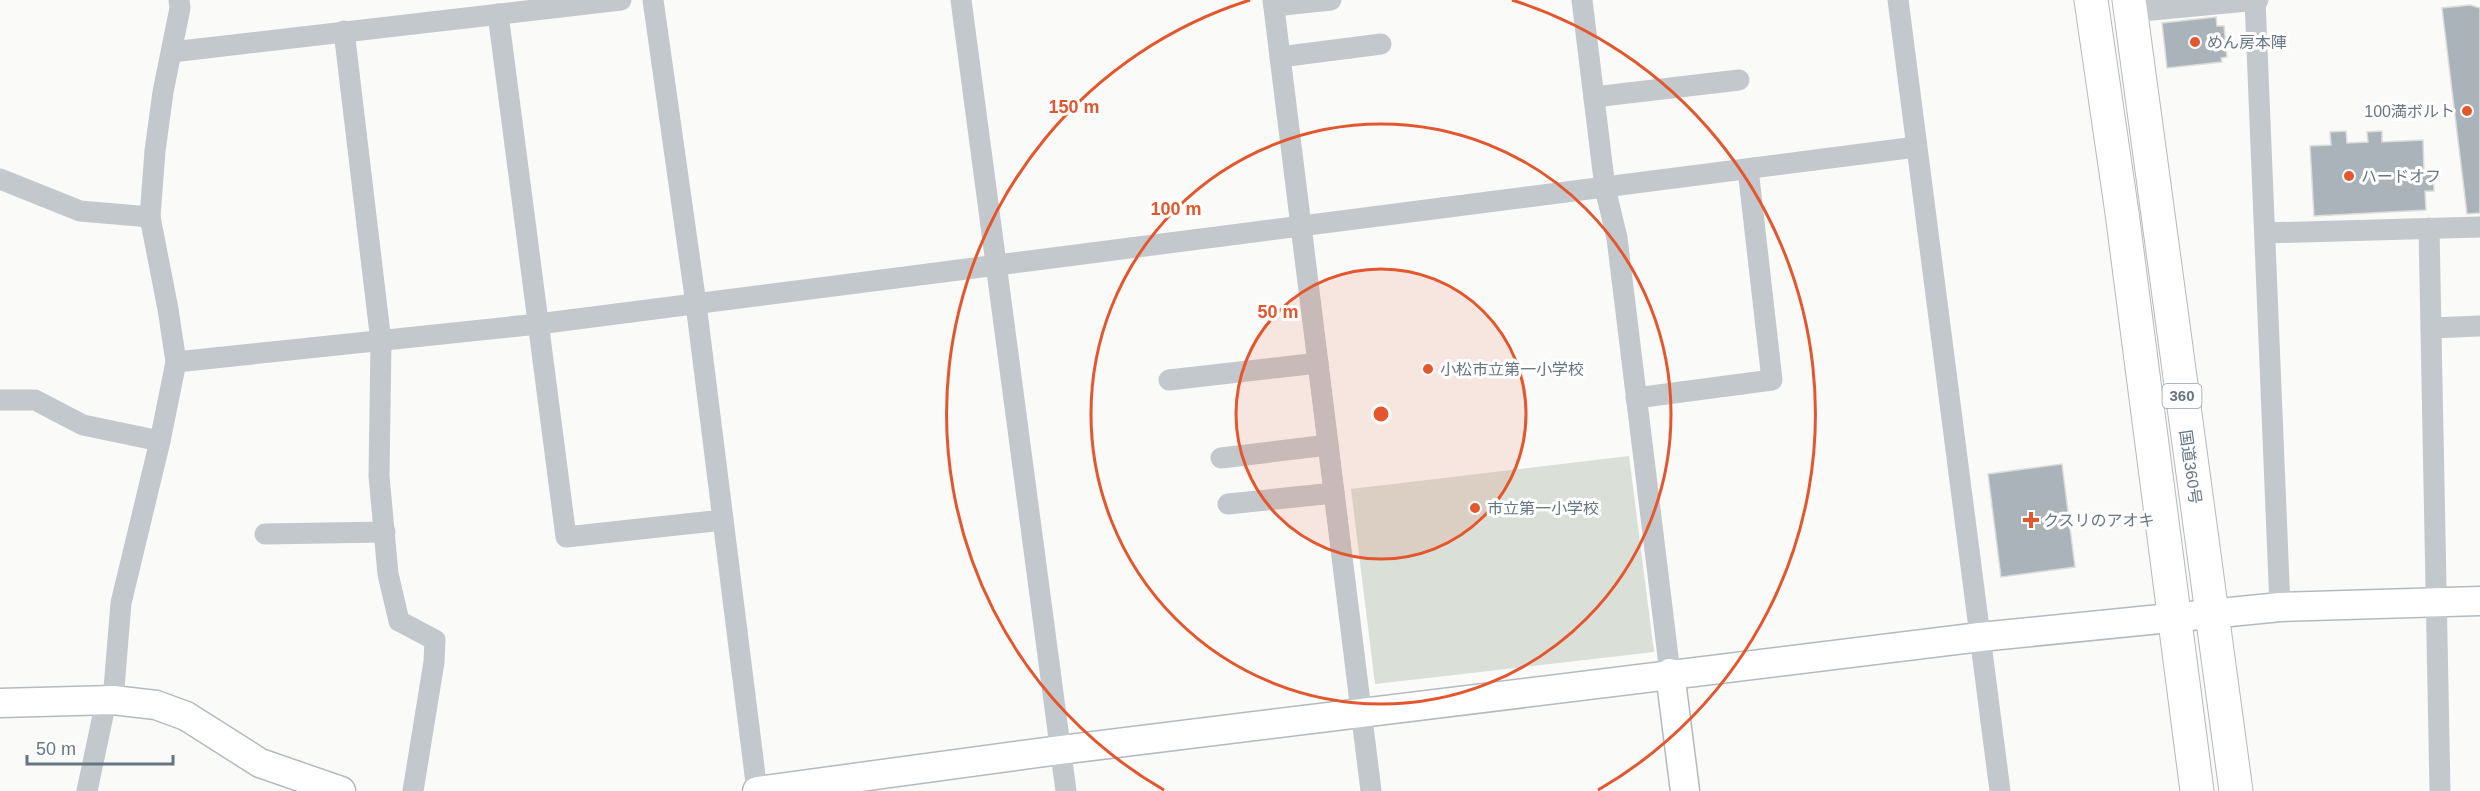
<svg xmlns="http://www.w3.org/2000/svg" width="2480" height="791" font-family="Arial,'Noto Sans JP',sans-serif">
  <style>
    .green { fill: #dadfd7 }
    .building { fill: #aab3b9; stroke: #dcdcda; stroke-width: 1.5 }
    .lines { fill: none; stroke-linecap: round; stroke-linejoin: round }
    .secondary-casing { stroke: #b3babf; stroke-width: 31 }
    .highway-casing { stroke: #b4b9bd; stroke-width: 35 }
    .street { stroke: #c3c8cc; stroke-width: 21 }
    .secondary { stroke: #fff; stroke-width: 28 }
    .highway { stroke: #fff; stroke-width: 33 }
    .ring { fill: none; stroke: #e4572e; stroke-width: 3 }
    .poi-dot { fill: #e4572e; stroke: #fff; stroke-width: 2 }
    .labels { text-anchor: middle; stroke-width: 6; stroke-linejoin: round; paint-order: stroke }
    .shield { fill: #fff; stroke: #939fa8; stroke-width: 1.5 }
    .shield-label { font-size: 15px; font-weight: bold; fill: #657683 }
    .poi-label { font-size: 16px; fill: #657683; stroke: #fff; text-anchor: start }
    .street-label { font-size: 16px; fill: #657683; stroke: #fff }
    .centre { fill: #e4572e; stroke: #fff; stroke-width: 3 }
    .ring-label { font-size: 18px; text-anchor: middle; font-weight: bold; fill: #e4572e; stroke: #fff; stroke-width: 6; stroke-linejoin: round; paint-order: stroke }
  </style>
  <rect width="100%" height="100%" fill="#fafaf8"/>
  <path class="green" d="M1629 456 1654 652 1375 684 1351 489Z"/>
  <g class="building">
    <path d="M2470 5 2480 8V213L2467 214 2442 8Z"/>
    <path d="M2216 17 2217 26H2224L2227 57 2221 58 2222 62 2167 68 2162 23Z"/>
    <path d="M2346 131 2347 143 2368 142 2367 132 2382 131V142L2423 140 2424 172H2433L2434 191H2425L2426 210 2314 216 2310 146 2331 145 2330 132Z"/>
    <path d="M2062 464 2075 567 2001 577 1988 474Z"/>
  </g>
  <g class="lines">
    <defs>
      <g id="secondary">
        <path d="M1670 673 1685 791"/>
        <path d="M0 703 113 700 156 705 186 716 260 763 341 791"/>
        <path d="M757 791 1060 750 1980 637 2280 607 2480 601"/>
      </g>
      <g id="highway">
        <path d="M2091 0 2122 213 2197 791"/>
        <path d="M2129 0 2236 791"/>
      </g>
    </defs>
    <use href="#secondary" class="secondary-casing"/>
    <use href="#highway" class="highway-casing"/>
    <g class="street">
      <path d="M653 0 696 304 757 791"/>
      <path d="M961 0 1066 791"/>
      <path d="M1273 0 1371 791"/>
      <path d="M1582 0 1605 188 1617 238 1670 673"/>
      <path d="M1898 0 2000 791"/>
      <path d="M2255 0 2280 607"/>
      <path d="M1274 6 1331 0"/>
      <path d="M2131 12 2258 0"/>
      <path d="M498 14 566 537 723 520"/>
      <path d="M344 31 381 342 379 476 388 574 399 621 435 640 434 662 413 791"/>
      <path d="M172 52 621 0"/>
      <path d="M1280 57 1381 44"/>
      <path d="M1594 97 1739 80"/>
      <path d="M0 179 80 211 150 217"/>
      <path d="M2429 228 2440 791"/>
      <path d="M2265 233 2480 227"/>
      <path d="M2431 328 2480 326"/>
      <path d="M176 362 538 324 1916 147"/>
      <path d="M1169 380 1318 363"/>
      <path d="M1636 398 1772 380 1748 169"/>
      <path d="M0 400H35L83 425 160 441"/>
      <path d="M1221 458 1328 445"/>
      <path d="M1228 504 1334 493"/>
      <path d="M265 534 385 532"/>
      <path d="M87 791 105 706 113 700 121 603 160 441 176 362 168 309 150 217 155 151 163 92 180 8 179 0"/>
    </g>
    <use href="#secondary" class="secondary"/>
    <use href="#highway" class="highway"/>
  </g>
  <circle cx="1381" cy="414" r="145" fill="#e4572e" fill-opacity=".12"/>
  <g class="ring">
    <circle cx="1381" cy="414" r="145"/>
    <circle cx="1381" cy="414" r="290"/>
    <path d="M1164 790A434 434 0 0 1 1250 0M1512 0A434 434 0 0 1 1598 790"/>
  </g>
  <g class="poi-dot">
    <circle cx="2195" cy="42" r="6"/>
    <circle cx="2467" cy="111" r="6"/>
    <circle cx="2349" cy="176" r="6"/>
    <circle cx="1428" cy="369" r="6"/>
    <circle cx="1475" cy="508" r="6"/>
    <path d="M2028 511h6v6h6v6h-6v6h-6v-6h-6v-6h6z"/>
  </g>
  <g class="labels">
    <rect class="shield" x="2162.5" y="384" width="39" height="24" rx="4.5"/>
    <g class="shield-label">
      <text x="2182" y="401">360</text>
    </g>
    <g class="poi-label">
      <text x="2207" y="48">めん房本陣</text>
      <text x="2455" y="117" text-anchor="end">100満ボルト</text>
      <text x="2361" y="182">ハードオフ</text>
      <text x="1440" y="375">小松市立第一小学校</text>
      <text x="1487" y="514">市立第一小学校</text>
      <text x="2043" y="526">クスリのアオキ</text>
    </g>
    <g class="street-label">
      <text transform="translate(2191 467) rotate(82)" y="6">国道360号</text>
    </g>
  </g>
  <circle cx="1381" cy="414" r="9" class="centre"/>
  <g class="ring-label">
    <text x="1074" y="113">150 m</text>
    <text x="1176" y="215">100 m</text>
    <text x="1278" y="318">50 m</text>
  </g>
  <path d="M27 755v9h146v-9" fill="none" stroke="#657683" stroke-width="3"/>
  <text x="36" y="755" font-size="18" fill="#657683" stroke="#ffffff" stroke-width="4.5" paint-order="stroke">50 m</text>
</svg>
